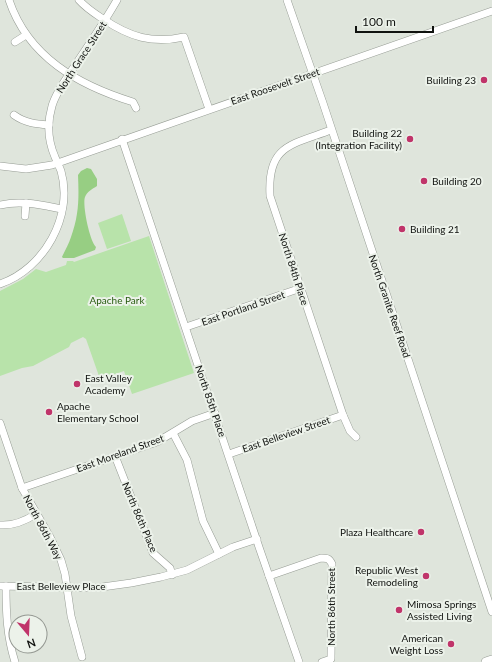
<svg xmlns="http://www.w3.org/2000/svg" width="492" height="662" font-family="Lato,sans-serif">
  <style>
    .green { fill: #b8e3aa }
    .water { fill: #97ce83 }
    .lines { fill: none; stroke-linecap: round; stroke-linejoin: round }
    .minor-casing { stroke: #969c94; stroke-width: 8 }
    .major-casing { stroke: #969c94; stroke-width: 10 }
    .minor { stroke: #fff; stroke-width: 7 }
    .major { stroke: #fff; stroke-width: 9 }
    .poi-dot { fill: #c0346a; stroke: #ecf2ea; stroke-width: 1.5 }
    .labels { text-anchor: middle; stroke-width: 4; stroke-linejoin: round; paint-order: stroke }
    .street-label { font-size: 10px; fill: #10120f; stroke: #ecf2ea }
    .poi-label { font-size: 10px; fill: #10120f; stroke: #ecf2ea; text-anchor: end }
    .park-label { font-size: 10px; fill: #295c10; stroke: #ecf2ea }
  </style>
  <rect width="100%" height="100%" fill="#dfe5dc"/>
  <g class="green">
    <path d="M122 214 131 241 107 249 98 223Z"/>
    <path d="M149 236 194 373 132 394 124 371 100 379 86 339 83 337 71 343 69 347 33 366 22 368 0 376V291L23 279 36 269 46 272 66 265 67 261H73L74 262Z"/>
  </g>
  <path class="water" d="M87 168 91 169 97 179V186C92 189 87 192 85 197 82 205 90 242 96 247L95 250 74 258H63L62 257C65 250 69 244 71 237 79 215 79 198 78 175L81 171Z"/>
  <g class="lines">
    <defs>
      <g id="minor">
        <path d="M9 0C28 57 78 85 133 102L136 108"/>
        <path d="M79 0C86 8 94 13 103 19 130 37 152 44 184 37L209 109"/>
        <path d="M287 0 323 103 492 612"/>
        <path d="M15 42 26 35"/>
        <path d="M14 115C25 123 36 124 49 125"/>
        <path d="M331 130C291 145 267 145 270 196L343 415 350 431 356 437"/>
        <path d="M122 139 260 550 299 662"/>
        <path d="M0 166 26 169 52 165 492 11"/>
        <path d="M0 205C21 200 41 205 62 209"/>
        <path d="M25 216 26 203"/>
        <path d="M0 284C44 269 74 216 61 171 59 166 57 162 55 157 48 141 47 123 52 106 56 92 66 79 74 67 89 44 104 23 117 0"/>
        <path d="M186 327 301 288"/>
        <path d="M0 423 22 488 50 537 61 560 65 574 71 616 82 657"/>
        <path d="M173 433 187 460 203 521 219 554"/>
        <path d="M229 454 343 415"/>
        <path d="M115 456 153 553 170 568 172 575"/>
        <path d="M22 488 157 442 192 421 215 413"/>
        <path d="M0 525C13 526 25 521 36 514"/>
        <path d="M269 576 321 558C327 558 329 558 332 564L331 659 322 662"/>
        <path d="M0 586 95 588 131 583 161 577 187 570 233 547 257 539"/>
        <path d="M6 586C6 613 7 637 15 662"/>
      </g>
      <path id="major" d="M486 662 492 660"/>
    </defs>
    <use href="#minor" class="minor-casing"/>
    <use href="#major" class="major-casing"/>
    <use href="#minor" class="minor"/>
    <use href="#major" class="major"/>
  </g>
  <g class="poi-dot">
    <circle cx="484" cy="80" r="4"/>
    <circle cx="410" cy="139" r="4"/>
    <circle cx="424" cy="181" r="4"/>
    <circle cx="402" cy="229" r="4"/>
    <circle cx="77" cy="384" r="4"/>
    <circle cx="49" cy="412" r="4"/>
    <circle cx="421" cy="532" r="4"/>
    <circle cx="426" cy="576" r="4"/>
    <circle cx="399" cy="610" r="4"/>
    <circle cx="451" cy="644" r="4"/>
  </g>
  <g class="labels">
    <g class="street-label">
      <text transform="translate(81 57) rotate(-57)" y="4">North Grace Street</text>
      <text transform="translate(275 86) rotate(-19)" y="4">East Roosevelt Street</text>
      <text transform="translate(294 269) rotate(72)" y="4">North 84th Place</text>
      <text transform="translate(390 306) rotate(71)" y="4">North Granite Reef Road</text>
      <text transform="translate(243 308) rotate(-19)" y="4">East Portland Street</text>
      <text transform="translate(211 401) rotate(71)" y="4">North 85th Place</text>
      <text transform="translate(286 434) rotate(-19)" y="4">East Belleview Street</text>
      <text transform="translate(120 453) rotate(-20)" y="4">East Moreland Street</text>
      <text transform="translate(140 517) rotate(67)" y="4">North 86th Place</text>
      <text transform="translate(43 527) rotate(62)" y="4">North 86th Way</text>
      <text x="61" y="590">East Belleview Place</text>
      <text transform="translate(331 607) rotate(-90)" y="4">North 86th Street</text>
    </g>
    <g class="poi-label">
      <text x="476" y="84">Building 23</text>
      <text x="402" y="137">Building 22<tspan x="402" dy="12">(Integration Facility)</tspan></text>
      <text x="432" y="185" text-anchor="start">Building 20</text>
      <text x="410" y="233" text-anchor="start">Building 21</text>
      <text x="85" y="382" text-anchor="start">East Valley<tspan x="85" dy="12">Academy</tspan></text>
      <text x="57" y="410" text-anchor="start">Apache<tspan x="57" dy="12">Elementary School</tspan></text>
      <text x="413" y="536">Plaza Healthcare</text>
      <text x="418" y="574">Republic West<tspan x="418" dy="12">Remodeling</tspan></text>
      <text x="407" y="608" text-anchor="start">Mimosa Springs<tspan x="407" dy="12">Assisted Living</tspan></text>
      <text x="443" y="642">American<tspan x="443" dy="12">Weight Loss</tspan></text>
    </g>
    <g class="park-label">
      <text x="117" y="304">Apache Park</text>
    </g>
  </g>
  <g transform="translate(28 634) rotate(161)"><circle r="19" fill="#ecf2ea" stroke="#949892"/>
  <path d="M0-3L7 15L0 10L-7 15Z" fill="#c0346a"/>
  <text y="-6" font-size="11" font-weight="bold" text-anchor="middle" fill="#10120f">N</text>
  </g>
  <path d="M356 26v6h77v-6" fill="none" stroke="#10120f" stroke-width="2"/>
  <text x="362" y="26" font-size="12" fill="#10120f" stroke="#ecf2ea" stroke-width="3" paint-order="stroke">100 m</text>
</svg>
